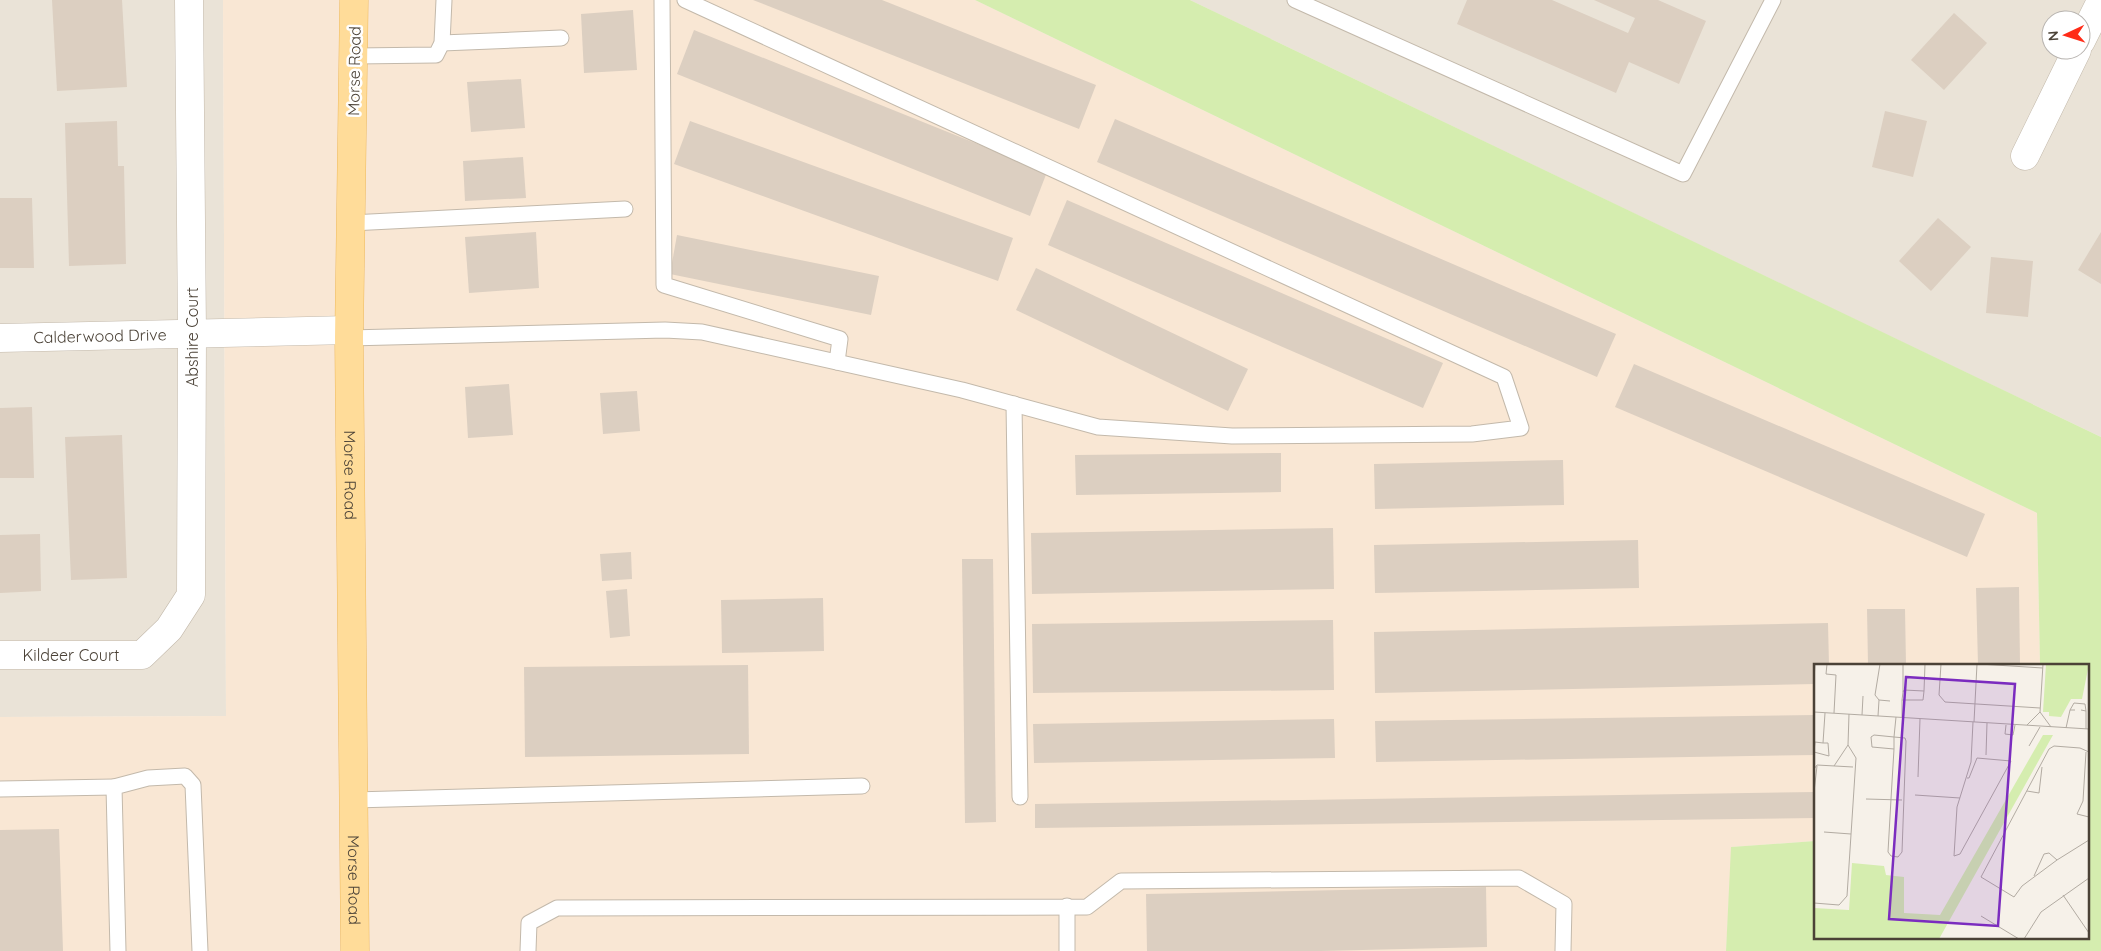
<svg xmlns="http://www.w3.org/2000/svg" width="2101" height="951" font-family="Quicksand,sans-serif">
  <style>
    .residential { fill: #eae3d7; fill-rule: evenodd }
    .commercial { fill: #f9e7d4 }
    .green { fill: #d5edaf }
    .building { fill: #dccfc1 }
    .lines { fill: none; stroke-linecap: round; stroke-linejoin: round }
    .service-casing { stroke: #c3b9ab; stroke-width: 17 }
    .minor-casing { stroke: #c3b9ab; stroke-width: 29 }
    .primary-casing { stroke: #eeba5f; stroke-width: 29 }
    .service { stroke: #fff; stroke-width: 15 }
    .minor { stroke: #fff; stroke-width: 28 }
    .primary { stroke: #ffdc99; stroke-width: 28 }
    .labels { text-anchor: middle; stroke-width: 5; stroke-linejoin: round; paint-order: stroke }
    .street-label { font-size: 16px; fill: #4b4237; stroke: #fff }
    .inset-road { fill: none; stroke: #b2aba2; stroke-width: 1 }
    .view { fill: #7b2cbf; fill-opacity: 0.15; stroke: #7b2cbf; stroke-width: 2.5 }
    .inset-edge { fill: none; stroke: #4b4237; stroke-width: 2.5 }
  </style>
  <rect width="100%" height="100%" fill="#f6f1e9"/>
  <g class="residential">
    <path d="M0 0H223L226 716 0 717Z"/>
    <path d="M1190 0H2101V437L1702 246ZM2051 20H2081V50H2051Z"/>
  </g>
  <path class="commercial" d="M223 0H975L2037 513 2040 665H1815V841L1732 847 1726 951H0V717L226 716Z"/>
  <path class="green" d="M975 0H1190L2101 437V951H1726L1731 847 1815 841V937H2087V665H2040L2037 513Z"/>
  <g class="building">
    <path d="M52 0H122L127 87 57 91Z"/>
    <path d="M753 0H882L1096 85 1079 129Z"/>
    <path d="M1467 0H1552L1628 33 1635 18 1594 0H1658L1706 21 1679 84 1629 62 1616 93 1457 24Z"/>
    <path d="M633 10 637 70 584 73 581 14Z"/>
    <path d="M1954 13 1987 43 1944 90 1911 60Z"/>
    <path d="M694 30 1047 172 1030 216 677 74Z"/>
    <path d="M521 79 525 128 471 132 467 82Z"/>
    <path d="M1885 111 1927 121 1913 177 1872 167Z"/>
    <path d="M1115 119 1616 334 1597 377 1097 162Z"/>
    <path d="M117 121 118 166H124L126 264 69 266 65 123Z"/>
    <path d="M690 121 1013 238 998 281 674 164Z"/>
    <path d="M523 157 526 198 465 201 463 161Z"/>
    <path d="M0 198H32L34 268H0Z"/>
    <path d="M1067 200 1443 363 1423 408 1048 245Z"/>
    <path d="M1938 218 1971 247 1931 291 1899 261Z"/>
    <path d="M536 232 539 288 469 293 465 237Z"/>
    <path d="M2101 232V284L2078 270Z"/>
    <path d="M677 235 879 276 871 315 670 274Z"/>
    <path d="M1991 257 2033 261 2028 317 1986 313Z"/>
    <path d="M1036 268 1248 369 1228 411 1016 310Z"/>
    <path d="M1634 364 1985 514 1967 557 1615 407Z"/>
    <path d="M509 384 513 435 468 438 465 387Z"/>
    <path d="M637 391 640 431 603 434 600 393Z"/>
    <path d="M32 407 34 478H0V408Z"/>
    <path d="M122 435 127 578 71 580 65 437Z"/>
    <path d="M1281 453V492L1076 495 1075 455Z"/>
    <path d="M1563 460 1564 505 1375 509 1374 464Z"/>
    <path d="M1333 528 1334 589 1032 594 1031 533Z"/>
    <path d="M40 534 41 591 0 593V535Z"/>
    <path d="M1638 540 1639 588 1375 593 1374 545Z"/>
    <path d="M631 552 632 579 602 581 600 554Z"/>
    <path d="M962 559H993L996 822 965 823Z"/>
    <path d="M2019 587 2020 665H1978L1976 588Z"/>
    <path d="M627 589 630 636 610 638 606 591Z"/>
    <path d="M823 598 824 651 722 653 721 600Z"/>
    <path d="M1867 609H1905L1906 665H1868Z"/>
    <path d="M1333 620 1334 690 1033 693 1032 624Z"/>
    <path d="M1828 623 1829 665H1815V684L1375 693 1374 632Z"/>
    <path d="M748 665 749 754 525 757 524 667Z"/>
    <path d="M1815 715V755L1376 762 1375 721Z"/>
    <path d="M1334 719 1335 758 1034 763 1033 724Z"/>
    <path d="M1815 792V818L1035 828V804Z"/>
    <path d="M59 829 63 951H0V830Z"/>
    <path d="M1486 887 1487 947 1321 951H1147L1146 894Z"/>
  </g>
  <g class="lines">
    <defs>
      <g id="service">
        <path d="M662 0 664 285 840 339 837 362"/>
        <path d="M1295 0 1683 174 1773 0"/>
        <path d="M442 43 561 38"/>
        <path d="M355 56 436 55 442 43 444 0"/>
        <path d="M351 223 625 209"/>
        <path d="M349 338 665 330 702 332 962 390 1098 427 1232 436 1472 434 1521 428 1504 377 685 0"/>
        <path d="M1014 404 1020 797"/>
        <path d="M0 789 114 787"/>
        <path d="M354 800 862 786"/>
        <path d="M1067 906V951"/>
        <path d="M118 951 114 787 148 778 185 776 193 785 200 951"/>
        <path d="M528 951 529 923 557 908 1087 907 1121 881 1519 878 1564 904 1563 951"/>
      </g>
      <g id="minor">
        <path d="M2081 41 2101 1"/>
        <path d="M2025 156 2077 50"/>
        <path id="s1" d="M0 338 349 330"/>
        <path id="s2" d="M0 655H142L169 629 191 595 192 333 189 0"/>
      </g>
      <g id="primary">
        <path id="s3" d="M354 0 349 338 355 951"/>
      </g>
    </defs>
    <use href="#service" class="service-casing"/>
    <use href="#minor" class="minor-casing"/>
    <use href="#primary" class="primary-casing"/>
    <use href="#service" class="service"/>
    <use href="#minor" class="minor"/>
    <use href="#primary" class="primary"/>
  </g>
  <g class="labels">
    <g class="street-label">
      <text transform="translate(354 71) rotate(-89)" y="6">Morse Road</text>
      <text dy="6" stroke="none"><textPath href="#s1" startOffset="100">Calderwood Drive</textPath></text>
      <text transform="translate(192 337) rotate(-90)" y="6">Abshire Court</text>
      <text dy="6" stroke="none"><textPath href="#s3" startOffset="475">Morse Road</textPath></text>
      <text dy="6" stroke="none"><textPath href="#s2" startOffset="71">Kildeer Court</textPath></text>
      <text dy="6" stroke="none"><textPath href="#s3" startOffset="880">Morse Road</textPath></text>
    </g>
  </g>
  <g transform="translate(1814 664)">
    <rect width="275" height="275" fill="#f6f1e9"/>
    <path d="M232 0H275L268 35H257L247 53 235 52V48H229ZM229 71H239L125 275H0V244L35 246 38 199 70 202 72 211 90 213V249L126 251Z" fill="#d5edaf"/>
    <path class="inset-road" d="M13 0 12 10 22 11 20 49M127 0 125 31 131 38 226 44M165 0 229 4M229 0 226 48 237 63M0 16 1 0M110 27 111 0M89 28V0M65 36 61 31 66 0M256 46 260 39 271 40 272 47M267 46 272 47V65M0 48 275 65M48 51 49 32M64 52 65 36 76 37M88 53V36L89 28 90 26 110 27 109 36H88M160 58 163 0M192 61 191 70 199 71 201 61M213 61 226 48M252 64 256 46H261M9 79H14L15 92 0 88 1 78 9 79 11 49M215 82 226 63M80 85 58 83 57 73 60 71 80 73 91 74 92 77 88 188 84 193 77 192 74 188 77 135 80 85V73L82 53M272 88 269 137 263 150 275 153M275 88 266 84 240 82 235 85 167 213 200 233 208 222 243 196 275 176M172 91 173 59M20 102 34 81M0 105 3 101 39 103M104 113 106 55M153 114H155L163 94 197 97 146 190 140 192 143 143 157 98 159 58M213 127 225 129 228 103M0 128 3 102M101 131 146 134M52 135 88 136M10 168 37 170M220 212 230 190 235 189 243 196M249 231 275 269M0 239 25 241 33 232 42 94 34 81 35 50M167 252 205 275M210 275 227 248 275 214"/>
    <path class="view" d="M92 13 201 20 184 262 75 255Z"/>
    <rect width="275" height="275" class="inset-edge"/>
  </g>
  <g transform="translate(2066 35) rotate(266)"><circle r="24" fill="#ffffff" stroke="#b7b3af"/>
  <path d="M0-4L9 19L0 12L-9 19Z" fill="#ff2b17"/>
  <text y="-8" font-size="14" font-weight="bold" text-anchor="middle" fill="#4b4237">N</text>
  </g>
</svg>
